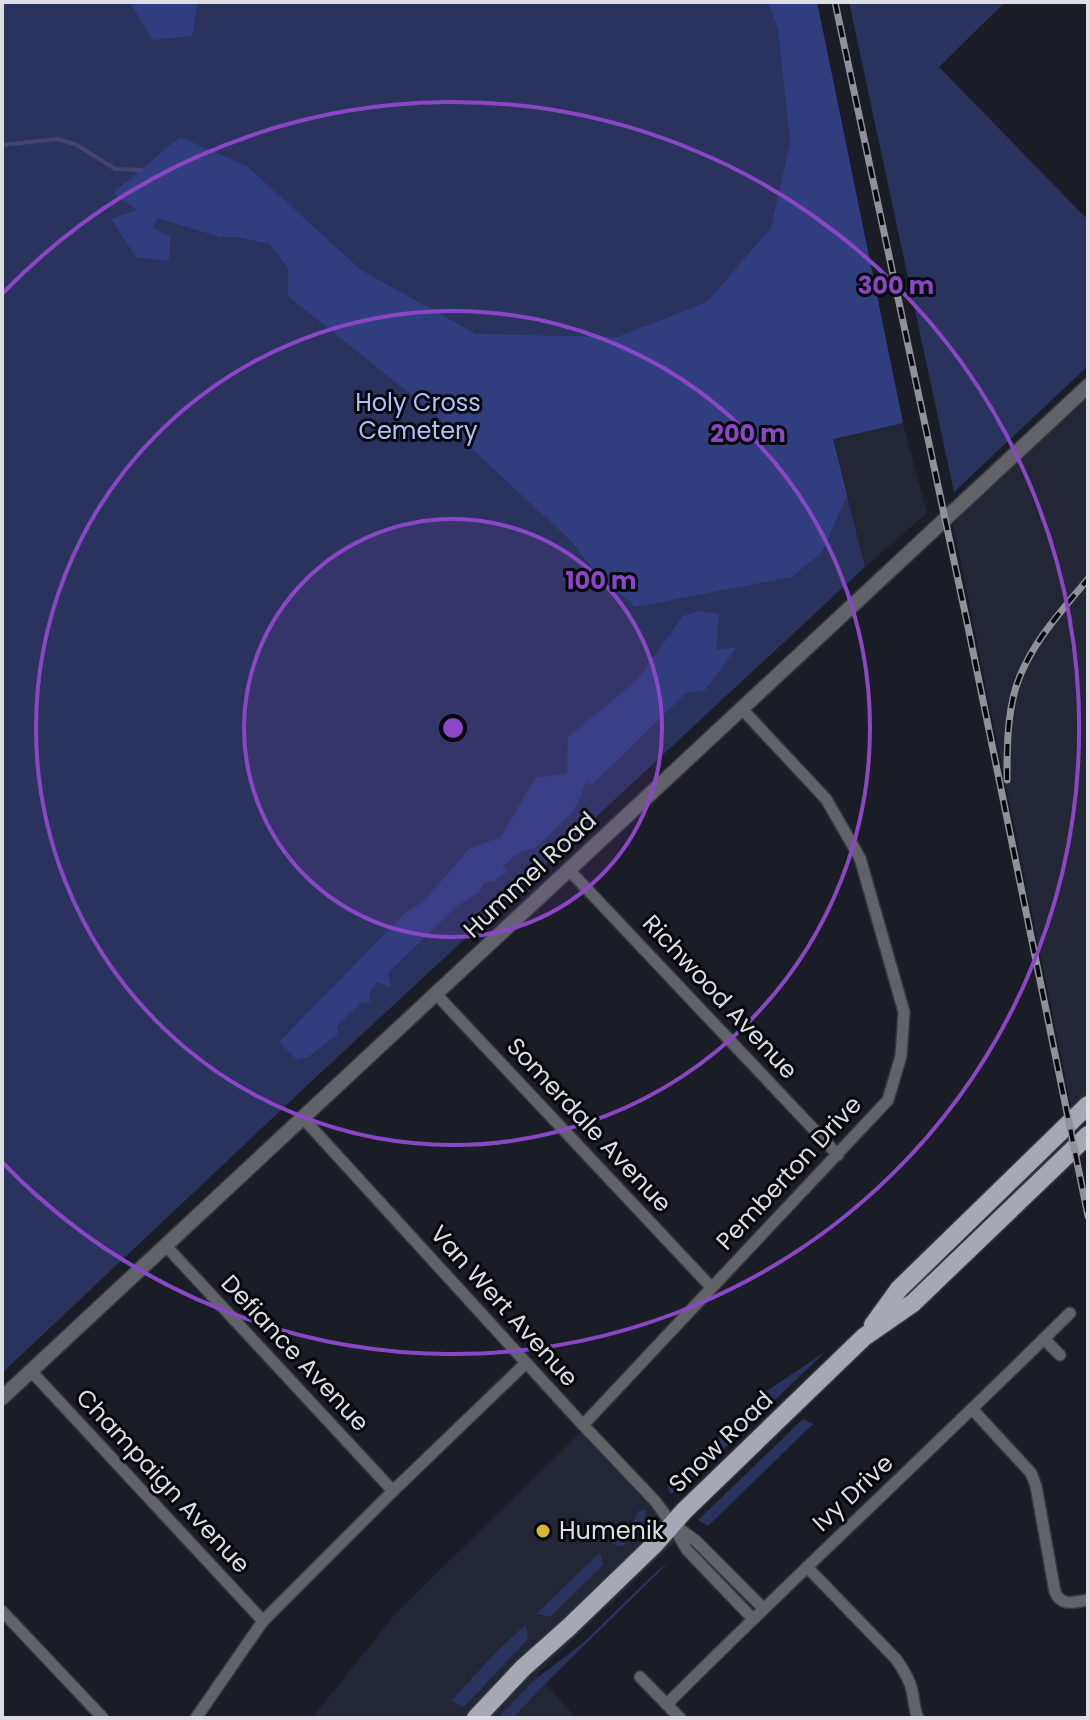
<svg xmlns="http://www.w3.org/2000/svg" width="1090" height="1720" font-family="Poppins,sans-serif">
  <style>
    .built { fill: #222635 }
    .green { fill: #29335e }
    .forest { fill: #303d7e }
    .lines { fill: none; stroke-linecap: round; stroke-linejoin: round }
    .stream { stroke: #46436f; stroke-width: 4 }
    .minor-casing { stroke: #353841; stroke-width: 14 }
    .tertiary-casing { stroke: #353841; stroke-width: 17 }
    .primary-casing { stroke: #353841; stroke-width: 21 }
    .minor { stroke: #616368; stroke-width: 11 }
    .tertiary { stroke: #616368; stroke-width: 14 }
    .primary { stroke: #a6a9b3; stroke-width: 18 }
    .rail-casing { stroke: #90929a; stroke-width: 7 }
    .rail { stroke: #06070b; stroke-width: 4; stroke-dasharray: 12; stroke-linecap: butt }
    .ring { fill: none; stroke: #8a47c5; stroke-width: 4 }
    .poi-dot { fill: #d8b434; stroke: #06070b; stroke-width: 3 }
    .labels { text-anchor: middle; stroke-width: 6; stroke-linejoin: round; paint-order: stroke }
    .park-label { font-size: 24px; fill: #afc0fb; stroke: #06070b }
    .street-label { font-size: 24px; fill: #dcdee4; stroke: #06070b }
    .poi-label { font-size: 24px; fill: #dcdee4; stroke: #06070b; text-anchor: start }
    .centre { fill: #8a47c5; stroke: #06070b; stroke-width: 4 }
    .ring-label { font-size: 24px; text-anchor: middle; font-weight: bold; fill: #8a47c5; stroke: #06070b; stroke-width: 6; stroke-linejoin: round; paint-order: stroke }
  </style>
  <rect width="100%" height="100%" fill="#1a1d26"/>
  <g class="built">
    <path d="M1088 392V1100L1073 1115 952 519Z"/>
    <path d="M903 423 927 513 865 567 833 439Z"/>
    <path d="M581 1432 679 1538 537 1674 576 1718H312L396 1613Z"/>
  </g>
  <g class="green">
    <path d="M2 2H817L903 423 833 439 865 567 314 1079 2 1373Z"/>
    <path d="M849 2H1005L939 67 1088 220V366L954 492Z"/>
    <path d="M825 1352 682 1489 670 1494 667 1484 675 1480 768 1390Z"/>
    <path d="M803 1419 813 1424 708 1526 698 1520Z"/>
    <path d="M646 1510C647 1527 635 1535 624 1546L616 1545 611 1542 635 1519 638 1511Z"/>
    <path d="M600 1552 603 1565 550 1617 536 1614Z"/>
    <path d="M671 1560 541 1688 513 1718H498L533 1681 583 1643 654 1574Z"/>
    <path d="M526 1624 528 1639 464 1707 451 1701 497 1651Z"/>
  </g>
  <g class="forest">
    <path d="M130 2H198L192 36 152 40Z"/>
    <path d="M768 2H817L903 423 833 439 847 495 822 552 792 577 635 607 591 567 571 541 428 408 288 296V268L270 244 237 237H220L157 218 153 228 170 236 169 261 136 257 111 219 137 210 113 193 180 137 247 166 361 270 476 334 617 337 707 302 771 228 790 142 778 28Z"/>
    <path d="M698 611 719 614 716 650 737 647 705 690 686 693 593 784 587 783 583 787 582 794 573 812 535 848 518 853 503 866 507 872 494 881 485 882 479 892 457 906 388 973 391 987 377 982 369 994 370 1002 360 1004 337 1026V1035L308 1057 297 1060 279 1042 405 913 423 902 470 848 501 837 535 778 567 773 568 737 637 680 683 616Z"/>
  </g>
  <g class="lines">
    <path class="stream" d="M2 145 58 139 77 145 115 169 141 170"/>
    <defs>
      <g id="minor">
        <path d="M569 870 838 1155"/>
        <path d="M435 993 711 1287"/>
        <path d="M302 1117 583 1425 655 1501 672 1524 687 1550 753 1619"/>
        <path d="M165 1245 393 1491"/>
        <path d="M1044 1339 1060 1355"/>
        <path d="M31 1371 263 1621"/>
        <path d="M973 1410 1031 1473 1036 1486 1055 1592C1061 1607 1075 1602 1088 1600"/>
        <path d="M583 1425 888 1100 901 1056 904 1012 860 858 826 799 741 708"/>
        <path d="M676 1526 696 1541 763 1608"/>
        <path d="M807 1567 896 1659C903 1669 909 1678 912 1690 914 1700 914 1709 918 1718"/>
        <path d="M2 1611 103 1718"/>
        <path d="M640 1677 680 1718"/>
        <path d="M667 1704C799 1572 937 1445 1070 1313"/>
        <path d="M196 1718 263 1621 393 1491 526 1363"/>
      </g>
      <path id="tertiary" d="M2 1398 1088 386"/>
      <g id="primary">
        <path d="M873 1325 899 1289 1088 1105"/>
        <path d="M476 1718 523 1668 569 1627 655 1544 684 1511 864 1337 913 1303 1088 1135"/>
      </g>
    </defs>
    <use href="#minor" class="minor-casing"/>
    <use href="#tertiary" class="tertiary-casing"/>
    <use href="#primary" class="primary-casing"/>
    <use href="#minor" class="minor"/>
    <use href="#tertiary" class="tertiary"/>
    <use href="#primary" class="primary"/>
    <defs>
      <g id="rail">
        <path d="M835 2 967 622 1088 1216"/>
        <path d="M1007 780C1007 750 1007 716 1016 687 1029 646 1061 611 1088 579"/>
      </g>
    </defs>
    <use href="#rail" class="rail-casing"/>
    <use href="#rail" class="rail"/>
  </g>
  <circle cx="453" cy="728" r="209" fill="#8a47c5" fill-opacity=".12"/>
  <g class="ring">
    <circle cx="453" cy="728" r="209"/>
    <circle cx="453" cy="728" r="417"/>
    <path d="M3 293A626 626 0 1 1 3 1163"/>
  </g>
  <circle class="poi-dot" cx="543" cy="1531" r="8"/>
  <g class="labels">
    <g class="park-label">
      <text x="418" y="411">Holy Cross<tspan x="418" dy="28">Cemetery</tspan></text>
    </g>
    <g class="street-label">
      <text transform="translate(530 875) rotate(-43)" y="8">Hummel Road</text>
      <text transform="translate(720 997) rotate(47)" y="8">Richwood Avenue</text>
      <text transform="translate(589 1125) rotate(47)" y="8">Somerdale Avenue</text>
      <text transform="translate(789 1173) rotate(-47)" y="8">Pemberton Drive</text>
      <text transform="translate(504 1306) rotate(48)" y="8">Van Wert Avenue</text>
      <text transform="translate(295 1353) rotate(47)" y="8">Defiance Avenue</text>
      <text transform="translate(721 1442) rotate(-44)" y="8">Snow Road</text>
      <text transform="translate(163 1481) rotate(47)" y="8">Champaign Avenue</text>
      <text transform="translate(853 1493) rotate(-43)" y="8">Ivy Drive</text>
    </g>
    <g class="poi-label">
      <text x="559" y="1539">Humenik</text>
    </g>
  </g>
  <circle cx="453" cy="728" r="12" class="centre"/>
  <g class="ring-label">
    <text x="896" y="294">300 m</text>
    <text x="748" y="442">200 m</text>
    <text x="601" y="589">100 m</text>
  </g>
  <rect width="1090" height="1720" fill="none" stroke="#dcdee4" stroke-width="8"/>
</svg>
